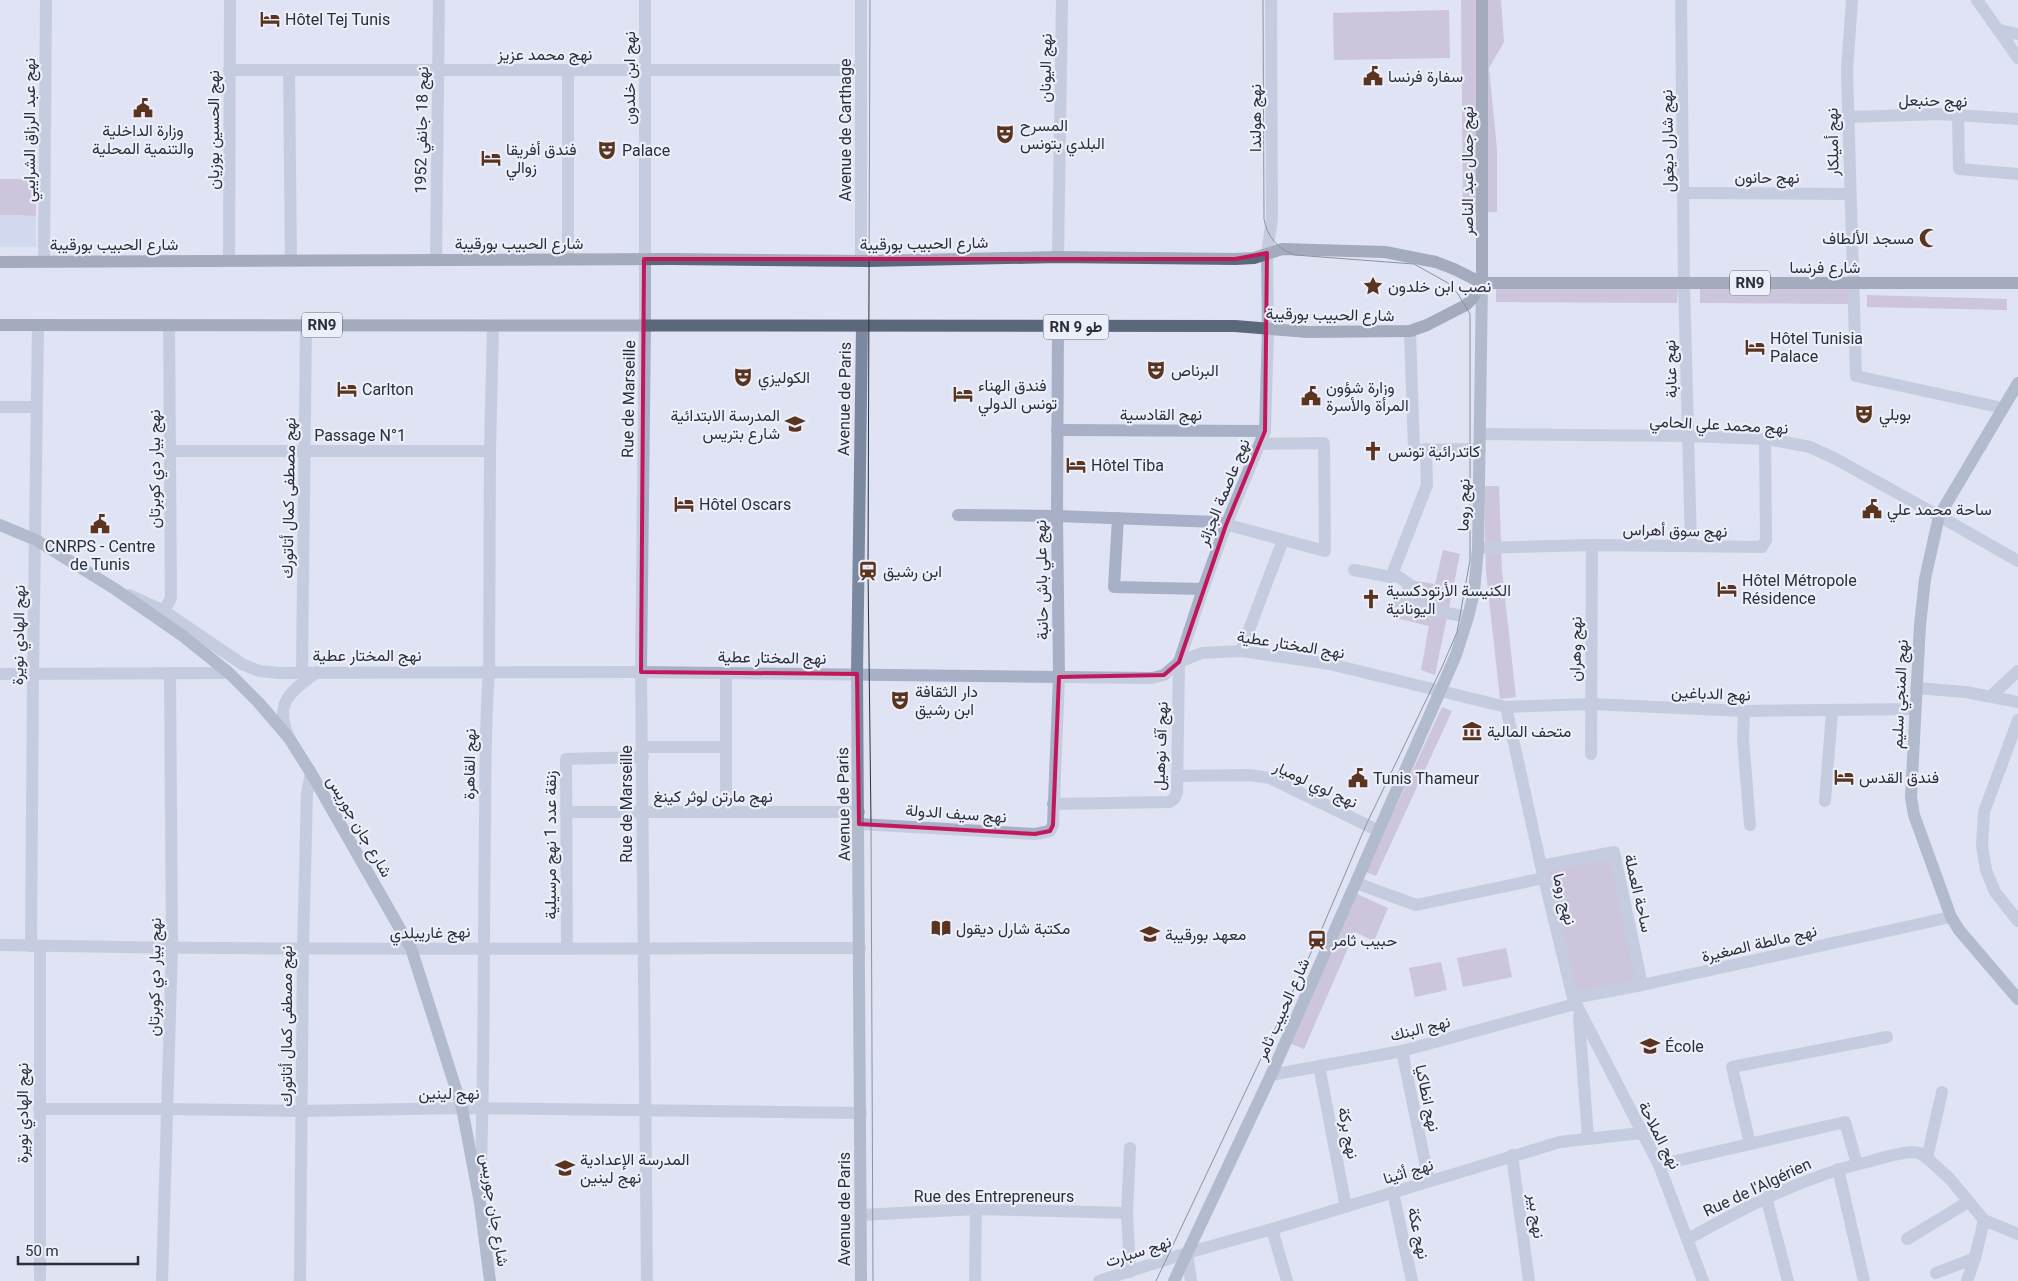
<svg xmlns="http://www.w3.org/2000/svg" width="2018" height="1281" font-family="Roboto,Vazirmatn,sans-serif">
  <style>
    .green { fill: #b59fc2 }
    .plaza { fill: #c6ccea }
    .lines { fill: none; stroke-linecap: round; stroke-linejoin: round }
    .pedestrian { stroke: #a8b0c8; stroke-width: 12 }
    .minor { stroke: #a8b0c8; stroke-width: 12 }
    .tertiary { stroke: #a8b0c8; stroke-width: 12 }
    .secondary { stroke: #7c889f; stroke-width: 12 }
    .primary { stroke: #5b677b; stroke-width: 12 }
    .tram { stroke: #2a3039; stroke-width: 1 }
    .marked { fill: none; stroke: #c2185b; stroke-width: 4; stroke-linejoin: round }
    .labels { text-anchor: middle; stroke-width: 4.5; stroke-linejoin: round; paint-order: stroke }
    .shield { fill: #eceefa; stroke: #646973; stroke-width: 1 }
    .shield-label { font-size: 15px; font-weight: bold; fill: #2a3039 }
    .poi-label { font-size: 16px; fill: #2a3039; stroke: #eceefa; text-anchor: start }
    .street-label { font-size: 16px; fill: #2a3039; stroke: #eceefa }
  </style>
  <rect width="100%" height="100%" fill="#dfe3f3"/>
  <g class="green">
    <path d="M1461 0H1501L1504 42 1489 68 1497 149V212L1463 213Z"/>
    <path d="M1449 10 1450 58 1334 60 1333 13Z"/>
    <path d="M0 179H36V216L0 215Z"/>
    <path d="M1496 287 1678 288 1677 303 1496 302Z"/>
    <path d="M1700 288 1849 289V304L1700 303Z"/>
    <path d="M1867 295 2007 299V310L1867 307Z"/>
    <path d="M1484 486H1499L1502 571 1516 697 1500 699 1486 572Z"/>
    <path d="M1443 550 1460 554 1435 675 1421 670 1429 626 1396 618 1404 579 1435 584Z"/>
    <path d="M1442 707 1452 711 1376 876 1366 872Z"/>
    <path d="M1612 856 1638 982 1572 996 1546 870Z"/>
    <path d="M1355 893 1388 908 1374 941 1355 932 1304 1049 1289 1043Z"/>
    <path d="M1506 948 1512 977 1463 987 1457 958Z"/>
    <path d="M1441 962 1447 990 1415 997 1409 968Z"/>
  </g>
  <path class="plaza" d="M0 215 36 216V247H0Z"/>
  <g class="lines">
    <g class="pedestrian">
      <path d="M289 70 291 261"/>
      <path d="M568 71V259"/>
      <path d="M1410 331 1414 450 1480 449"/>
      <path d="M0 407H37"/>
      <path d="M1057 430 1265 431"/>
      <path d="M169 451H490"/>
      <path d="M1939 516 2018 561"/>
      <path d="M1118 518 1114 587 1203 589"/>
      <path d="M1354 570 1391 577 1427 485 1426 449"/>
      <path d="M1393 573 1409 584 1407 606"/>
      <path d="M1399 604 1468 617"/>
      <path d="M164 611 171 598 169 325"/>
      <path d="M1241 651 1283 540"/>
      <path d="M641 672 645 326"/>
      <path d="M726 673V812"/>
      <path d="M1991 696 2018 671"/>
      <path d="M642 747H726"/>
      <path d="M1402 1051 1429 1181"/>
      <path d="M1319 1066 1346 1207"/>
      <path d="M1750 1144 1732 1067 1887 1037"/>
      <path d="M1512 1155 1529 1281"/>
      <path d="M1927 1158 1942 1092"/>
      <path d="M1659 1165 1845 1122 1857 1164"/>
      <path d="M1838 1169 1864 1281"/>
      <path d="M1766 1197 1788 1281"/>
      <path d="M1907 1239 1968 1202"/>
      <path d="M1936 1273 1975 1258"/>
      <path d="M975 1281 976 1209"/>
      <path d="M1967 1281 1975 1258 1984 1220"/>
    </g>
    <g class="minor">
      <path d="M1681 0 1684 283 1691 545"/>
      <path d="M1852 0 1847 70 1856 376 2003 408"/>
      <path d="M1977 0 2018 58"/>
      <path d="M1998 30 2018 34"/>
      <path d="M229 70H861"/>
      <path d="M1958 115 1959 169 2018 174"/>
      <path d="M1848 117 1940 114 2018 119"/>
      <path d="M1683 193 1850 194"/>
      <path d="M1058 257 1062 0"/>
      <path d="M44 260 46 0"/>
      <path d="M229 260 230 0"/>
      <path d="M436 260 439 0"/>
      <path d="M645 326V0"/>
      <path d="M1480 434 1689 436 1765 439 1789 443 1810 447 1834 458 1939 516"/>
      <path d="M958 515 1057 516 1217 522 1325 551 1324 443 1260 444"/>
      <path d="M1478 548 1592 545 1762 547 1766 540 1765 439"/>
      <path d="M129 595 164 611 242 664 259 671 279 673 641 672 1152 678 1164 675 1179 662 1202 653 1241 651 1330 664 1506 707 1591 704 1744 711 1915 709"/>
      <path d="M302 671 306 325"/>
      <path d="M641 672 647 1281"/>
      <path d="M0 674 229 673"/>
      <path d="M1916 688 1966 692 2018 702"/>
      <path d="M1506 707 1541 866 1573 998 1659 1165 1703 1281"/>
      <path d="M1744 711 1743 739 1750 825"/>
      <path d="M2018 720 1984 812 1982 846 1986 870 1995 892 2018 921"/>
      <path d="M288 736C274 701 291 692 317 672"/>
      <path d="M1591 754 1592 545"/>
      <path d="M1178 776 1249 775 1270 778 1379 831"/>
      <path d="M1825 801 1832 711"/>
      <path d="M1053 804 1169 802 1174 799 1177 793 1179 662 1203 589 1226 525 1265 431 1268 329 1267 253 1272 219 1271 0"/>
      <path d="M566 812H859"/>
      <path d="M859 824 1035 834 1050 831 1053 825 1059 677 1057 516 1058 327"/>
      <path d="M1541 866 1614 852 1642 985"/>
      <path d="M1356 883 1416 905 1544 878"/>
      <path d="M0 945C287 951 573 948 860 948"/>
      <path d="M31 946 33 675 38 325"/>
      <path d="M40 946V1281"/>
      <path d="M567 948 566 759 643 757"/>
      <path d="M1573 998 1642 985 1951 917"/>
      <path d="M1579 1017 1588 1138"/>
      <path d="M1271 1075 1402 1051 1575 1004"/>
      <path d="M39 1109H167L302 1111 462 1108 861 1113"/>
      <path d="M480 1191C485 1071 483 950 485 830 485 777 485 724 489 671L490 451 493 326"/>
      <path d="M1393 1192 1412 1281"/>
      <path d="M861 1215 976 1209 1127 1213"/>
      <path d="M1272 1229 1287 1281"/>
      <path d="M1688 1239C1747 1206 1805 1176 1871 1161 1884 1157 1898 1153 1912 1152L1919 1153 1927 1158 1950 1179 1984 1220 2018 1234"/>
      <path d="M1187 1253 1191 1281"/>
      <path d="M1130 1272 1127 1213 1130 1148"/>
      <path d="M162 1281 172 947 170 673"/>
      <path d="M300 1281 303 949 307 793 311 773"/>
      <path d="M1099 1281 1187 1253 1272 1229 1560 1142 1641 1133"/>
    </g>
    <path class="tertiary" d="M861 0V260"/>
    <g class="secondary">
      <path d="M2018 383 1939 516 1925 579 1920 625 1911 797 1914 815 1951 917 1959 930 2018 999"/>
      <path d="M0 525 36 540 115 589 183 636 229 673 259 703 289 738 311 773 411 948 462 1108 480 1203 490 1281"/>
      <path d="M861 1281 857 674 862 327"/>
      <path d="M1174 1281 1271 1075 1456 655 1468 617 1474 592 1478 548 1482 283"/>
    </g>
    <g class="primary">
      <path d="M1482 0V283"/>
      <path d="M0 262 673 259 868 261 1058 257 1235 259 1254 258 1282 249 1385 252 1436 262 1454 269 1482 283H2018"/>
      <path d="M0 325 1235 326 1308 332 1410 331 1427 325 1466 305 1472 299 1482 283"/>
    </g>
    <g class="tram">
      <path d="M870 0 868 571 871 823 873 1281"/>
      <path d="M1156 1281 1317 940 1366 825 1442 667 1457 632 1470 560V314L1458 294 1448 283 1414 264 1295 255C1278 249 1267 237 1264 219L1263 0"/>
    </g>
  </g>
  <path d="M0 0H2018V1281H0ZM1267 253 1265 431 1226 525 1179 662 1164 675 1059 677 1053 825 1050 831 1035 834 859 824 857 674 641 672 644 259H1235Z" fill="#dfe3f3" fill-opacity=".55" fill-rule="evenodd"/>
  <path class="marked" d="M1267 253 1265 431 1226 525 1179 662 1164 675 1059 677 1053 825 1050 831 1035 834 859 824 857 674 641 672 644 259H1235Z"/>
  <defs>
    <symbol id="hotel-bare" viewBox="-9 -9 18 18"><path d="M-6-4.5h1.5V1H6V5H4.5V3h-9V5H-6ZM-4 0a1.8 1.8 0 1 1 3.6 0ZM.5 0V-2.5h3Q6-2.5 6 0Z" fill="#5a341f" stroke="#eceefa" stroke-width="2.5" paint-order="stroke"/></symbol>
    <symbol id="civic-bare" viewBox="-9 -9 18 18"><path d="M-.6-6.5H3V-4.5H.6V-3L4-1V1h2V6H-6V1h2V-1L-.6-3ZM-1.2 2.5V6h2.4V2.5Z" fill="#5a341f" stroke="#eceefa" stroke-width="2.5" paint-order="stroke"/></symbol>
    <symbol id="theatre-bare" viewBox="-9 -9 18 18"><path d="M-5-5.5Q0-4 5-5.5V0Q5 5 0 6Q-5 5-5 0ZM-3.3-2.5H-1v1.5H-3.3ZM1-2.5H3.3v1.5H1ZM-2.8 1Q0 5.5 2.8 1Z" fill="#5a341f" stroke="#eceefa" stroke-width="2.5" paint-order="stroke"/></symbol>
    <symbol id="mosque-bare" viewBox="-9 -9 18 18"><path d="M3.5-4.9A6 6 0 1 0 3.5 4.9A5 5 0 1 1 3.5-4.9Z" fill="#5a341f" stroke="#eceefa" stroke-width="2.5" paint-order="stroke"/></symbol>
    <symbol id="sight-bare" viewBox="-9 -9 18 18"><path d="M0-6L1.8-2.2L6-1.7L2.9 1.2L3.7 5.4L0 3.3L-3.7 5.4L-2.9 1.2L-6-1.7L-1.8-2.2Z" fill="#5a341f" stroke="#eceefa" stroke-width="2.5" paint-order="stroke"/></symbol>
    <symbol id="school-bare" viewBox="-9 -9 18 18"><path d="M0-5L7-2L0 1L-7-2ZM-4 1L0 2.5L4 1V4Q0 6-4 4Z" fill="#5a341f" stroke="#eceefa" stroke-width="2.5" paint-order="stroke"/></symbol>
    <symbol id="church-bare" viewBox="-9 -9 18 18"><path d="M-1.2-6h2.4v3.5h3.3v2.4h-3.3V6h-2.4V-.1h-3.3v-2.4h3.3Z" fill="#5a341f" stroke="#eceefa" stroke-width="2.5" paint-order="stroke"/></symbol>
    <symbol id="station-bare" viewBox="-9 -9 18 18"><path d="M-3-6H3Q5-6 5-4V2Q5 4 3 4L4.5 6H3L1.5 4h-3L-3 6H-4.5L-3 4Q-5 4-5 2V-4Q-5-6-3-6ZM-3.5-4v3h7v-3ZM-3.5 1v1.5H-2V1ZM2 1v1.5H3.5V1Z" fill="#5a341f" stroke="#eceefa" stroke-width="2.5" paint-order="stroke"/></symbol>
    <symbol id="museum-bare" viewBox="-9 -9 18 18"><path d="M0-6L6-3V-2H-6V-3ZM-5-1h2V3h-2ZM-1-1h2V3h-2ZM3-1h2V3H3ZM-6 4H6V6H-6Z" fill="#5a341f" stroke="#eceefa" stroke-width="2.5" paint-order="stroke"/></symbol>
    <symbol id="library-bare" viewBox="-9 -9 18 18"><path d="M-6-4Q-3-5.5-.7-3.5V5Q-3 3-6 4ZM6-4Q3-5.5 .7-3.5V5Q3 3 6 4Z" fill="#5a341f" stroke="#eceefa" stroke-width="2.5" paint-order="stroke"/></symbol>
    <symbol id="university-bare" viewBox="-9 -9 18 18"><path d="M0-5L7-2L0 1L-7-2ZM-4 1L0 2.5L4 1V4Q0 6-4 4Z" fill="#5a341f" stroke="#eceefa" stroke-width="2.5" paint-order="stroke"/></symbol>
  </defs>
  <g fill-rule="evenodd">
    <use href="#hotel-bare" x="256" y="5" width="28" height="28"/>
    <use href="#civic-bare" x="1359" y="62" width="28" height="28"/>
    <use href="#civic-bare" x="129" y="94" width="28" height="28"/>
    <use href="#theatre-bare" x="991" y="120" width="28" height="28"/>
    <use href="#theatre-bare" x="593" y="136" width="28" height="28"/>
    <use href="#hotel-bare" x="477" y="144" width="28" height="28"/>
    <use href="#mosque-bare" x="1915" y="224" width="28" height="28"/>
    <use href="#sight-bare" x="1359" y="272" width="28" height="28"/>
    <use href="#hotel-bare" x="1741" y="333" width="28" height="28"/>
    <use href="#theatre-bare" x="1142" y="356" width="28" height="28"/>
    <use href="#theatre-bare" x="729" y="363" width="28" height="28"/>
    <use href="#hotel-bare" x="333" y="375" width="28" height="28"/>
    <use href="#hotel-bare" x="949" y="380" width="28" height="28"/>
    <use href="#civic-bare" x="1297" y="382" width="28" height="28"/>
    <use href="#theatre-bare" x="1850" y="400" width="28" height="28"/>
    <use href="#school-bare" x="781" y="410" width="28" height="28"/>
    <use href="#church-bare" x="1359" y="437" width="28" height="28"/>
    <use href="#hotel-bare" x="1062" y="451" width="28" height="28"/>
    <use href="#hotel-bare" x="670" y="490" width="28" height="28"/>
    <use href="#civic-bare" x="1858" y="495" width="28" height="28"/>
    <use href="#civic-bare" x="86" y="510" width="28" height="28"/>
    <use href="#station-bare" x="854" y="557" width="28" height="28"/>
    <use href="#hotel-bare" x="1713" y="575" width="28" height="28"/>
    <use href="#church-bare" x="1357" y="585" width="28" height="28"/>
    <use href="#theatre-bare" x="886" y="686" width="28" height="28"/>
    <use href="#museum-bare" x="1458" y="717" width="28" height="28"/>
    <use href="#hotel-bare" x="1830" y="763" width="28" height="28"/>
    <use href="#civic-bare" x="1344" y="764" width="28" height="28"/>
    <use href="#library-bare" x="927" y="914" width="28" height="28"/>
    <use href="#school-bare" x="1136" y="920" width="28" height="28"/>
    <use href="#station-bare" x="1303" y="926" width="28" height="28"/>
    <use href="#school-bare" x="1636" y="1032" width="28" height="28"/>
    <use href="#university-bare" x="551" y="1154" width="28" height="28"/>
  </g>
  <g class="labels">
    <g class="shield">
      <rect x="1730" y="270.5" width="40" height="25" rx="4"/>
      <rect x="302" y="312.5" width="40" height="25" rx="4"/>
      <rect x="1043.5" y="314.5" width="65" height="25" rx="4"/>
    </g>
    <g class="shield-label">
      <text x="1750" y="288">RN9</text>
      <text x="322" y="330">RN9</text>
      <text x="1076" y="332">RN 9 طو</text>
    </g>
    <g class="poi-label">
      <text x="285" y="25">Hôtel Tej Tunis</text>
      <text x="1388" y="82">سفارة فرنسا</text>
      <text x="1020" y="131">المسرح<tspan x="1020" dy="18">البلدي بتونس</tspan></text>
      <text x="143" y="136" text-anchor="middle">وزارة الداخلية<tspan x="143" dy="18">والتنمية المحلية</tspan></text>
      <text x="506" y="155">فندق أفريقا<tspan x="506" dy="18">زوالي</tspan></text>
      <text x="622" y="156">Palace</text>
      <text x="1914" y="244" text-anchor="end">مسجد الألطاف</text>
      <text x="1388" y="292">نصب ابن خلدون</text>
      <text x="1770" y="344">Hôtel Tunisia<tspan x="1770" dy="18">Palace</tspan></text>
      <text x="1171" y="376">البرناص</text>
      <text x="758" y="383">الكوليزي</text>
      <text x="978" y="391">فندق الهناء<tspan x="978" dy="18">تونس الدولي</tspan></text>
      <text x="1326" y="393">وزارة شؤون<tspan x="1326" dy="18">المرأة والأسرة</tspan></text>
      <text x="362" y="395">Carlton</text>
      <text x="1879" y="420">بوبلي</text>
      <text x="780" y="421" text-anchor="end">المدرسة الابتدائية<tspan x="780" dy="18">شارع بتريس</tspan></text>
      <text x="1388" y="457">كاتدرائية تونس</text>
      <text x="1091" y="471">Hôtel Tiba</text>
      <text x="699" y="510">Hôtel Oscars</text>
      <text x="1887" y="515">ساحة محمد علي</text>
      <text x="100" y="552" text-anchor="middle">CNRPS - Centre<tspan x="100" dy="18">de Tunis</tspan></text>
      <text x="883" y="577">ابن رشيق</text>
      <text x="1742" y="586">Hôtel Métropole<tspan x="1742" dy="18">Résidence</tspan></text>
      <text x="1386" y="596">الكنيسة الأرتودكسية<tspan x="1386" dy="18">اليونانية</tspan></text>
      <text x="915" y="697">دار الثقافة<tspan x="915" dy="18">ابن رشيق</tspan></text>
      <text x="1487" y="737">متحف المالية</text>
      <text x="1859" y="783">فندق القدس</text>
      <text x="1373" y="784">Tunis Thameur</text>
      <text x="956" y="934">مكتبة شارل ديقول</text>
      <text x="1165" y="940">معهد بورقيبة</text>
      <text x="1332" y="946">حبيب ثامر</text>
      <text x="1665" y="1052">École</text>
      <text x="580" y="1165">المدرسة الإعدادية<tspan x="580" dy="18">نهج لينين</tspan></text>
    </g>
    <g class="street-label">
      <text x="545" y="60">نهج محمد عزيز</text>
      <text transform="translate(1045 68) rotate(-89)" y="6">نهج اليونان</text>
      <text transform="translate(629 78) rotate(-90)" y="6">نهج ابن خلدون</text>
      <text transform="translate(1933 100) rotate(1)" y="6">نهج حنبعل</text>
      <text transform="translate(1255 118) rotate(-90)" y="6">نهج هولندا</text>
      <text transform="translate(29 130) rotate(-90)" y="6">نهج عبد الرزاق الشرايبي</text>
      <text transform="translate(213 130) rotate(-90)" y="6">نهج الحسين بوزيان</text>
      <text transform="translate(421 130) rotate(-89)" y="6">نهج 18 جانفي 1952</text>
      <text transform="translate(845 130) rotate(-90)" y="6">Avenue de Carthage</text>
      <text transform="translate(1667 141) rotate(-91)" y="6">نهج شارل ديغول</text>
      <text transform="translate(1832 142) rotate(-91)" y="6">نهج أميلكار</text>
      <text transform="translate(1467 171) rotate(-90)" y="6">نهج جمال عبد الناصر</text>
      <text x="1767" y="183">نهج حانون</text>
      <text x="519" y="249">شارع الحبيب بورقيبة</text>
      <text transform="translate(924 243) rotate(-1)" y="6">شارع الحبيب بورقيبة</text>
      <text x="114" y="250">شارع الحبيب بورقيبة</text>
      <text x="1825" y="273">شارع فرنسا</text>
      <text transform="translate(1330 314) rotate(1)" y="6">شارع الحبيب بورقيبة</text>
      <text transform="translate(1670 369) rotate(-92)" y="6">نهج عنابة</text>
      <text transform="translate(628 399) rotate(-89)" y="6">Rue de Marseille</text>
      <text transform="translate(844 399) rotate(-89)" y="6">Avenue de Paris</text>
      <text x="1161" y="420">نهج القادسية</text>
      <text transform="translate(1719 424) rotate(3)" y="6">نهج محمد علي الحامي</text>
      <text x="360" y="441">Passage N°1</text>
      <text transform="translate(154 469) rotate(-90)" y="6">نهج بيار دي كوبرتان</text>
      <text transform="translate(1223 492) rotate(-68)" y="6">نهج عاصمة الجزائر</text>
      <text transform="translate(288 498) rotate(-89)" y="6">نهج مصطفى كمال أتاتورك</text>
      <text transform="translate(1463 505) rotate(-89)" y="6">نهج روما</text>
      <text transform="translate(1675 530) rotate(1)" y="6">نهج سوق أهراس</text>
      <text transform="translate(1041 580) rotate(-91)" y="6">نهج علي باش حانبة</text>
      <text transform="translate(18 635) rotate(-89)" y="6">نهج الهادي نويرة</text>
      <text transform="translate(1291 644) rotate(9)" y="6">نهج المختار عطية</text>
      <text transform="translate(1575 649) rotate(-89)" y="6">نهج وهران</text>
      <text x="367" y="661">نهج المختار عطية</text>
      <text transform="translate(772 657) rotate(1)" y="6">نهج المختار عطية</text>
      <text transform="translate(1711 693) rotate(2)" y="6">نهج الدباغين</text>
      <text transform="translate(1899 694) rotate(-87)" y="6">نهج المنجي سليم</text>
      <text transform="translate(1160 746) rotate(-88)" y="6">نهج آف نوهيل</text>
      <text transform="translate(469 764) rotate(-89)" y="6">نهج القاهرة</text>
      <text transform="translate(1316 784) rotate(25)" y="6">نهج لوي لوميار</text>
      <text x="713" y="802">نهج مارتن لوثر كينغ</text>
      <text transform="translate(626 804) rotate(-90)" y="6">Rue de Marseille</text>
      <text transform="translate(843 804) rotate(-91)" y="6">Avenue de Paris</text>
      <text transform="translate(956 813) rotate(4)" y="6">نهج سيف الدولة</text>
      <text transform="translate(360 826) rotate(60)" y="6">شارع جان جوريس</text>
      <text transform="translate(550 845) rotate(-90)" y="6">زنقة عدد 1 نهج مرسيلية</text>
      <text transform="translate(1639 893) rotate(77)" y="6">ساحة العملة</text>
      <text transform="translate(1565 899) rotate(76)" y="6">نهج روما</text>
      <text transform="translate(430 932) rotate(-1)" y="6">نهج غاريبلدي</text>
      <text transform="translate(1759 943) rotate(-13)" y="6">نهج مالطة الصغيرة</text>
      <text transform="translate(154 977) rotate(-89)" y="6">نهج بيار دي كوبرتان</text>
      <text transform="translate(1282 1009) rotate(-66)" y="6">شارع الحبيب ثامر</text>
      <text transform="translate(286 1026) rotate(-90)" y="6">نهج مصطفى كمال أتاتورك</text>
      <text transform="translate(1420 1028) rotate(-14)" y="6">نهج البنك</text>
      <text x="449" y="1099">نهج لينين</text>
      <text transform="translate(1428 1098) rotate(78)" y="6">نهج انطاكيا</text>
      <text transform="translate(22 1113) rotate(-90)" y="6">نهج الهادي نويرة</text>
      <text transform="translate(1349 1133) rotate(79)" y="6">نهج بركة</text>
      <text transform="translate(1660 1135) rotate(63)" y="6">نهج الملاحة</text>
      <text transform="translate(1408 1171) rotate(-17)" y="6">نهج أثينا</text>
      <text transform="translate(1757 1187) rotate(-25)" y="6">Rue de l'Algérien</text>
      <text x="994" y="1202">Rue des Entrepreneurs</text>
      <text transform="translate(844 1209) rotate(-90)" y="6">Avenue de Paris</text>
      <text transform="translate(495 1210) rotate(81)" y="6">شارع جان جوريس</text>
      <text transform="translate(1537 1216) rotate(83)" y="6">نهج بير</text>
      <text transform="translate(1419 1233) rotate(78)" y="6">نهج عكة</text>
      <text transform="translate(1138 1251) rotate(-18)" y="6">نهج سبارت</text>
    </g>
  </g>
  <path d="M18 1256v8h120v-8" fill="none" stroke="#2a3039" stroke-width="2.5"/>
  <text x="25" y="1256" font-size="15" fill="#2a3039" stroke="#eceefa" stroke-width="4" paint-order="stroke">50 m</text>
</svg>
